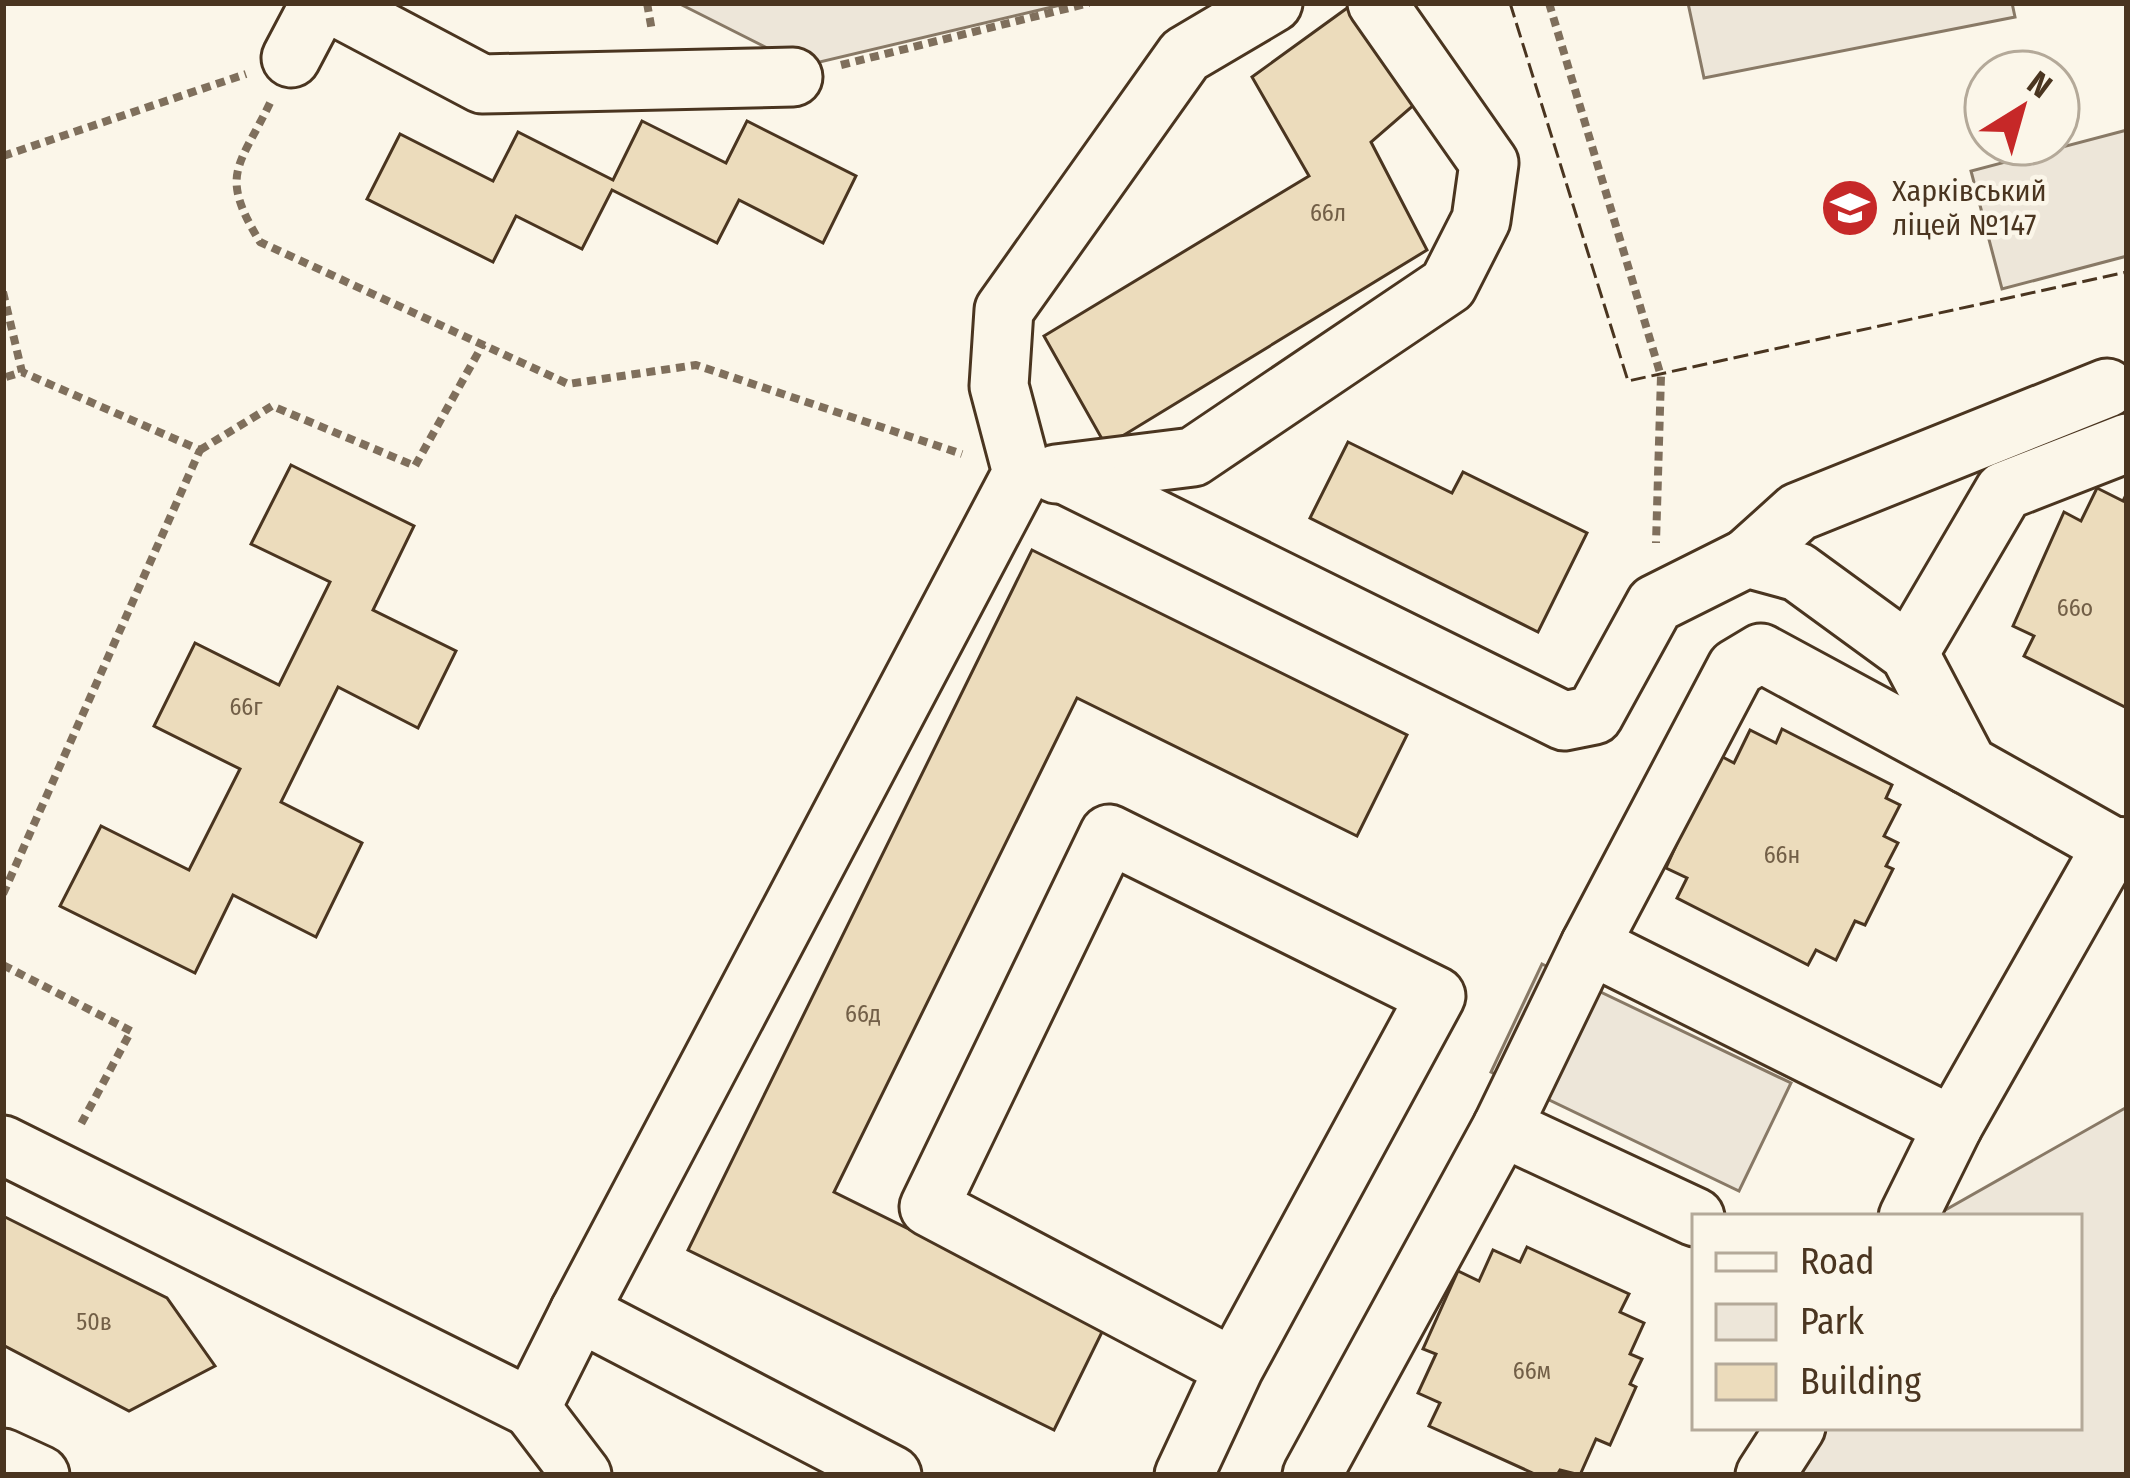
<svg xmlns="http://www.w3.org/2000/svg" width="2130" height="1478" font-family="'Fira Sans Condensed',sans-serif">
  <style>
    .green { fill: #ede6d9; stroke: #887966; stroke-width: 3 }
    .building { fill: #ecdcbc; stroke: #4a3520; stroke-width: 3 }
    .lines { fill: none; stroke-linecap: round; stroke-linejoin: round }
    .minor-casing { stroke: #4a3520; stroke-width: 63 }
    .path { stroke: #7f6f5c; stroke-width: 8; stroke-dasharray: 9 6; stroke-linecap: butt }
    .minor { stroke: #fbf6e9; stroke-width: 57 }
    .fence { stroke: #4a3520; stroke-width: 3; stroke-dasharray: 15 6; stroke-linecap: butt }
    .labels { text-anchor: middle; stroke-width: 9; stroke-linejoin: round; paint-order: stroke }
    .number-label { font-size: 24px; fill: #725f47 }
    .poi-label { font-size: 30px; fill: #4a3520; stroke: #fbf6e9; text-anchor: start }
  </style>
  <rect width="100%" height="100%" fill="#fbf6e9"/>
  <g class="green">
    <path d="M678 3H1069L803 66Z"/>
    <path d="M1688 3H2012L2015 17 1704 78Z"/>
    <path d="M2127 130V256L2002 289 1971 171Z"/>
    <path d="M1542 964 1791 1083 1739 1191 1491 1072Z"/>
    <path d="M2127 1107V1475H1791L1815 1427H2079V1217H1933Z"/>
  </g>
  <g class="building">
    <path d="M1350 6 1415 104 1371 142 1427 250 1106 446 1044 336 1309 176 1252 77Z"/>
    <path d="M642 121 726 163 747 121 856 176 823 243 739 200 717 243 612 190 582 249 516 216 493 262 367 199 400 134 493 181 518 132 613 180Z"/>
    <path d="M1348 442 1452 493 1463 472 1587 533 1538 632 1310 518Z"/>
    <path d="M291 465 414 526 373 610 456 651 418 728 338 687 281 802 362 843 316 937 233 895 195 973 60 906 101 826 189 870 240 769 154 726 195 643 279 685 330 582 251 544Z"/>
    <path d="M2097 488 2123 501 2127 493V708L2024 656 2034 636 2013 626 2064 512 2081 521Z"/>
    <path d="M1032 550 1407 735 1357 836 1077 698 834 1192 1105 1326 1054 1430 688 1250Z"/>
    <path d="M1782 729 1892 785 1886 798 1900 805 1884 836 1898 843 1886 866 1893 869 1865 925 1855 921 1836 960 1816 950 1808 965 1677 898 1687 878 1666 868 1717 754 1734 763 1750 730 1776 743Z"/>
    <path d="M3 1216 167 1298 215 1366 129 1411 3 1345Z"/>
    <path d="M1527 1247 1629 1294 1620 1312 1644 1323 1630 1354 1642 1359 1630 1384 1636 1387 1610 1445 1596 1439 1580 1475 1560 1470 1557 1475H1537L1429 1426 1440 1403 1418 1393 1436 1354 1423 1349 1458 1271 1479 1281 1493 1250 1520 1262Z"/>
  </g>
  <g class="lines">
    <defs>
      <g id="minor">
        <path d="M329 3 482 84 793 77"/>
        <path d="M291 58 320 3"/>
        <path d="M1056 474 1193 457 1448 285 1481 220 1489 163 1377 3"/>
        <path d="M1064 474 1564 721 1594 715 1655 604 1747 558 1798 572 1909 653 1968 765 2112 846 2127 847"/>
        <path d="M1747 558 1798 512 2107 388"/>
        <path d="M1909 653 2004 491 2127 443"/>
        <path d="M1590 945 1736 668 1761 653 1968 765"/>
        <path d="M3 1145 531 1408 579 1312 892 1475"/>
        <path d="M1695 1217 1502 1127 1590 945 1953 1126"/>
        <path d="M1908 1217 1953 1126 2112 846"/>
        <path d="M579 1312 1022 473 999 386 1004 310 1185 55 1273 3"/>
        <path d="M531 1408 582 1475"/>
        <path d="M3 1458 40 1475"/>
        <path d="M1184 1475 1234 1368 1436 996 1109 834 929 1207 1234 1368"/>
        <path d="M1312 1475 1502 1127"/>
        <path d="M1765 1475 1796 1427"/>
      </g>
    </defs>
    <use href="#minor" class="minor-casing"/>
    <g class="path">
      <path d="M647 3 652 31"/>
      <path d="M1549 3 1661 376 1656 543"/>
      <path d="M841 65 1089 3"/>
      <path d="M270 103C238 169 219 174 260 242L568 384 696 365 962 454"/>
      <path d="M3 156 246 74"/>
      <path d="M3 292 22 372 3 378"/>
      <path d="M200 450 272 406 415 466 483 344"/>
      <path d="M3 894 200 450 22 372"/>
      <path d="M3 965 131 1031 81 1124"/>
    </g>
    <use href="#minor" class="minor"/>
    <path class="fence" d="M1510 3 1628 381 2127 272"/>
  </g>
  <defs>
    <symbol id="school-disc" viewBox="-11 -11 22 22"><circle r="9.5" fill="#c62828" stroke="#fbf6e9"/><path d="M0-5L7-2L0 1L-7-2ZM-4 1L0 2.5L4 1V4Q0 6-4 4Z" fill="#fff"/></symbol>
  </defs>
  <g fill-rule="evenodd">
    <use href="#school-disc" x="1817" y="175" width="66" height="66"/>
  </g>
  <g class="labels">
    <g class="number-label">
      <text x="1328" y="221">66л</text>
      <text x="2075" y="616">66о</text>
      <text x="246" y="715">66г</text>
      <text x="1782" y="863">66н</text>
      <text x="863" y="1022">66д</text>
      <text x="94" y="1330">50в</text>
      <text x="1532" y="1379">66м</text>
    </g>
    <g class="poi-label">
      <text x="1892" y="201">Харківський<tspan x="1892" dy="34">ліцей №147</tspan></text>
    </g>
  </g>
  <rect width="2130" height="1478" fill="none" stroke="#4a3520" stroke-width="12"/>
  <rect x="1692" y="1214" width="390" height="216" fill="#fbf6e9" stroke="#b4a999" stroke-width="3"/>
  <rect x="1716" y="1253" width="60" height="18" fill="#fbf6e9" stroke="#b4a999" stroke-width="3"/>
  <text x="1800" y="1274" font-size="36" fill="#4a3520">Road</text>
  <rect x="1716" y="1304" width="60" height="36" fill="#ede6d9" stroke="#b4a999" stroke-width="3"/>
  <text x="1800" y="1334" font-size="36" fill="#4a3520">Park</text>
  <rect x="1716" y="1364" width="60" height="36" fill="#ecdcbc" stroke="#b4a999" stroke-width="3"/>
  <text x="1800" y="1394" font-size="36" fill="#4a3520">Building</text>
  <g transform="translate(2022 108) rotate(37)"><circle r="57" fill="#fbf6e9" stroke="#b4a999" stroke-width="3"/>
  <path d="M0-9L21 45L0 30L-21 45Z" fill="#c62828"/>
  <text y="-18" font-size="33" font-weight="bold" text-anchor="middle" fill="#4a3520">N</text>
  </g>
</svg>
